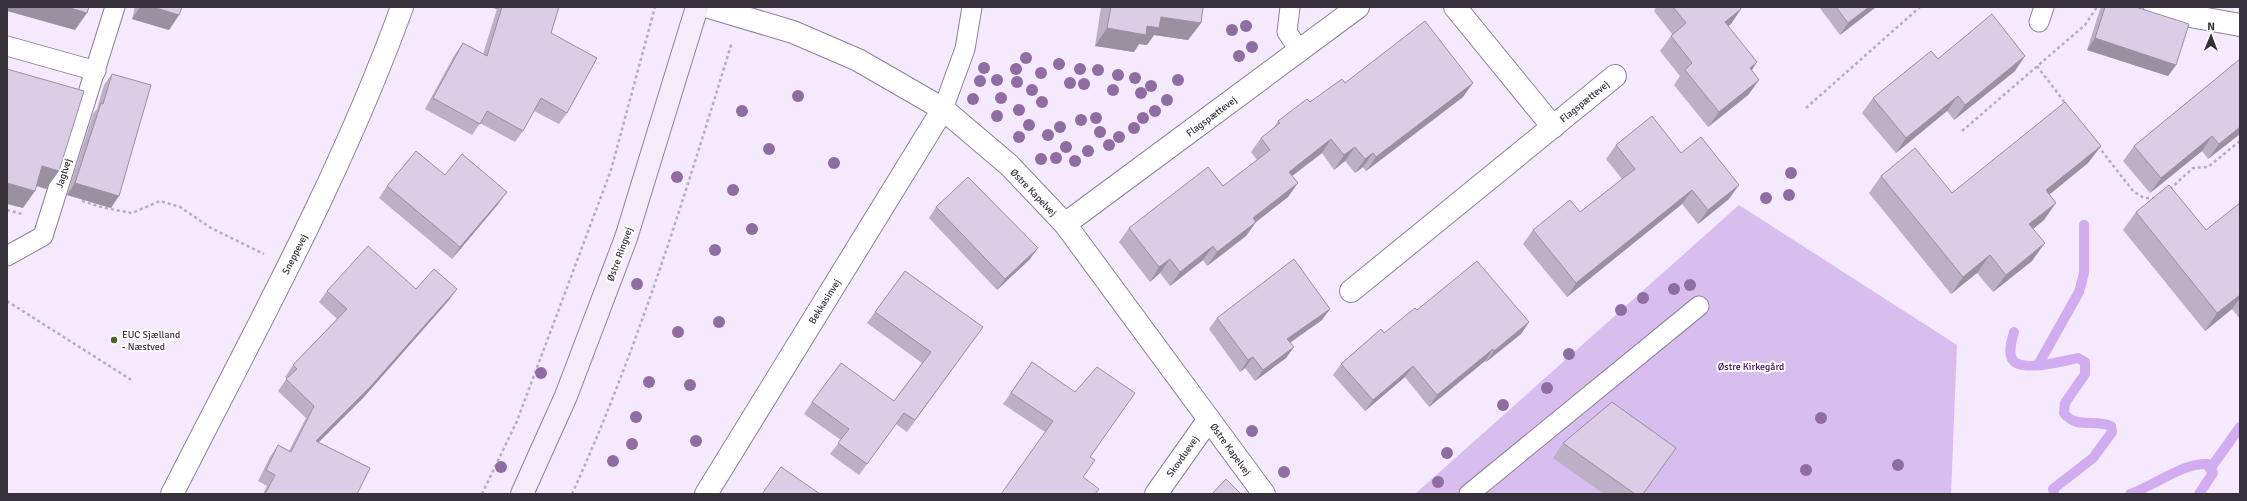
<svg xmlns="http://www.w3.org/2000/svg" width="2247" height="501" font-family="Signika,sans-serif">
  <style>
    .green { fill: #d8beee }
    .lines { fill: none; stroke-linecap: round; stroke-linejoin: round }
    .stream { stroke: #d2acf1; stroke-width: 10 }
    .lane-casing { stroke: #8e8298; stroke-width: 21 }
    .street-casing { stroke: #8e8298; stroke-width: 24 }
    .secondary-casing { stroke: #8e8298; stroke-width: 24 }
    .path { stroke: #b5acbd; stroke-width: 2.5; stroke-dasharray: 3 3; stroke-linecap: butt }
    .lane { stroke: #fff; stroke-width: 19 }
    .street { stroke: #fff; stroke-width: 22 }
    .secondary { stroke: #f4ebfb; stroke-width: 22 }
    .tree { fill: #8f6da3 }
    .wall { fill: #bbb0c5 }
    .shaded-wall { fill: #9990a0 }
    .building { fill: #dacde5; stroke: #9990a0 }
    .poi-dot { fill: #48681d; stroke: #fff; stroke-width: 1.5 }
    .labels { text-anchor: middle; stroke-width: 4; stroke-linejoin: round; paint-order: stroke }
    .street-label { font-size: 10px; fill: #36303a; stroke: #fff }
    .poi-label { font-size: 10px; fill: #36303a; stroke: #fff; text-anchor: start }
    .park-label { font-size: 10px; fill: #3d0759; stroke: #fff }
  </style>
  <rect width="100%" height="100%" fill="#f4e9fd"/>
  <path class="green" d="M1739 205 1957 345 1951 494H1415Z"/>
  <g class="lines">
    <g class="stream">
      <path d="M2014 332C2012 340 2008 351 2012 359 2019 373 2065 361 2078 358L2085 362V374L2065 403 2064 413C2075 429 2095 419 2111 426L2112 432 2093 458 2053 489 2054 494"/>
      <path d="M2038 365 2079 292 2084 273V225"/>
      <path d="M2210 469 2240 427"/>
      <path d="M2130 494C2154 486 2184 462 2208 464L2213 473 2199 494"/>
    </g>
    <defs>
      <g id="lane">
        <path d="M1290 7 1287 32 1299 50"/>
        <path d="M2039 22 2044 7"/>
        <path d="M7 46 96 71"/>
        <path d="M943 109 965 49 972 7"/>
        <path d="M7 256 43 236 115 7"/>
        <path d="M1469 494 1699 306"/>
      </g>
      <g id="street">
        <path d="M709 7 793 32 858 60 943 109 1009 165 1065 224 1264 494"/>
        <path d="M1455 7 1553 127"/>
        <path d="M2155 7 2168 12 2240 25"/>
        <path d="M1065 224 1358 7"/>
        <path d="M1351 291 1615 76"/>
        <path d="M172 494C253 334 341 176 402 7"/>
        <path d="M706 494 943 109"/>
        <path d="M1156 494 1209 419"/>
      </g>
      <path id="secondary" d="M522 494 566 396 626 238 697 7"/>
    </defs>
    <use href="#lane" class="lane-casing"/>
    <use href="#street" class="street-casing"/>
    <use href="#secondary" class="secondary-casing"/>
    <g class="path">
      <path d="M2037 66 2066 104"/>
      <path d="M1806 108 1920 7"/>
      <path d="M1962 131 2085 25 2097 7"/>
      <path d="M2098 146 2133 191 2144 198H2155"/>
      <path d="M2170 189 2193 168 2208 167 2240 141"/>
      <path d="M82 201 105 208 132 213 160 201 180 207 211 228 264 254"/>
      <path d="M7 210 22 214"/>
      <path d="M7 301 133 381"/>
      <path d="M482 494 517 421 611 170 655 7"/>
      <path d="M572 494C638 349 685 195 732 42"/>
    </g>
    <use href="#lane" class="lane"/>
    <use href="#street" class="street"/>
    <use href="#secondary" class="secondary"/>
  </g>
  <g class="tree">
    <circle cx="1246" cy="26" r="6"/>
    <circle cx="1232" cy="30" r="6"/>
    <circle cx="1252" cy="47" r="6"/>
    <circle cx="1239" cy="56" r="6"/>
    <circle cx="1026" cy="58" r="6"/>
    <circle cx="1059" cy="64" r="6"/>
    <circle cx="984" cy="68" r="6"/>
    <circle cx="1016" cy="69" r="6"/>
    <circle cx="1080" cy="69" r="6"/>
    <circle cx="1098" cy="70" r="6"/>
    <circle cx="1041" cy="73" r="6"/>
    <circle cx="1118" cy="75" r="6"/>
    <circle cx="1135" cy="78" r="6"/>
    <circle cx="997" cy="80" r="6"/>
    <circle cx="1178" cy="80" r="6"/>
    <circle cx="980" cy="81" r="6"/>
    <circle cx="1017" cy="82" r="6"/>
    <circle cx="1070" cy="83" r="6"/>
    <circle cx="1084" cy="84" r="6"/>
    <circle cx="1151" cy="86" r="6"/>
    <circle cx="1032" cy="90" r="6"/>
    <circle cx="1113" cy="90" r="6"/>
    <circle cx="1141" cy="93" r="6"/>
    <circle cx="798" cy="96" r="6"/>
    <circle cx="1001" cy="98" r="6"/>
    <circle cx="973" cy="99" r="6"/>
    <circle cx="1167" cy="100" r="6"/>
    <circle cx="1042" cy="102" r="6"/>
    <circle cx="1019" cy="110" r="6"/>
    <circle cx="742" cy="111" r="6"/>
    <circle cx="1155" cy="111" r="6"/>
    <circle cx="997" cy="116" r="6"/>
    <circle cx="1096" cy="118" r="6"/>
    <circle cx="1143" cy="118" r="6"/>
    <circle cx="1081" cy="120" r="6"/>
    <circle cx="1029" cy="125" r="6"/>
    <circle cx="1060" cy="127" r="6"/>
    <circle cx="1134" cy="128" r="6"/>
    <circle cx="1100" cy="132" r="6"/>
    <circle cx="1048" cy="135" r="6"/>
    <circle cx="1019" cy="137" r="6"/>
    <circle cx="1119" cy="137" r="6"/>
    <circle cx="1109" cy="145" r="6"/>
    <circle cx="1066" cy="147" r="6"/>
    <circle cx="769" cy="149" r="6"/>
    <circle cx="1088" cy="151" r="6"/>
    <circle cx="1056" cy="158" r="6"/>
    <circle cx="1041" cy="159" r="6"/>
    <circle cx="1075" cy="161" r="6"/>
    <circle cx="834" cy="163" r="6"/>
    <circle cx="1791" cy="173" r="6"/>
    <circle cx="677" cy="177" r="6"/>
    <circle cx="733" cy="190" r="6"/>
    <circle cx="1789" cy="195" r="6"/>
    <circle cx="1766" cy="198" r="6"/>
    <circle cx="752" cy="229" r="6"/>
    <circle cx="715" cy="250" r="6"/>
    <circle cx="637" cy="284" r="6"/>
    <circle cx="1690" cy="285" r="6"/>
    <circle cx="1674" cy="289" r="6"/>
    <circle cx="1643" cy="298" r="6"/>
    <circle cx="1621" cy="310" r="6"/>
    <circle cx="719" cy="322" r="6"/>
    <circle cx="678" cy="332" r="6"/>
    <circle cx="1569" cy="354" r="6"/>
    <circle cx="541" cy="373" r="6"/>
    <circle cx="649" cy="382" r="6"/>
    <circle cx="690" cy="385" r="6"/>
    <circle cx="1547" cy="388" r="6"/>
    <circle cx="1503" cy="405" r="6"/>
    <circle cx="636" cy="417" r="6"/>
    <circle cx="1821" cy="418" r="6"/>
    <circle cx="1252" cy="431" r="6"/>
    <circle cx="696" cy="441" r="6"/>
    <circle cx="632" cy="444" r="6"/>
    <circle cx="1447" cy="453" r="6"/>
    <circle cx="613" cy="461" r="6"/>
    <circle cx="1898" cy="465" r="6"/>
    <circle cx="501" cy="467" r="6"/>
    <circle cx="1806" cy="470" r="6"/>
    <circle cx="1284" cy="472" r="6"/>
    <circle cx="1438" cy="482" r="6"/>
  </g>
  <g class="wall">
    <path d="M135 7H182L179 15 169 30 132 19Z"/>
    <path d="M490 7H559L551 33 567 113 559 124 534 111 523 131 515 142 480 123 472 135 425 109 455 54 463 43 483 54 497 9Z"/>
    <path d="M1101 7H1203L1201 23 1188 40 1154 35 1147 45 1139 44 1134 52 1095 46Z"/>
    <path d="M1656 7H1740L1741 9 1731 24 1728 26 1752 70 1759 80 1748 95 1708 127 1674 85 1680 76 1660 51 1671 36 1672 34 1654 11Z"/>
    <path d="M1819 7H1876L1840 35Z"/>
    <path d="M2101 7H2136L2176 65 2168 76 2087 50 2100 9Z"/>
    <path d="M1938 59 2015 71 1954 120 1947 111 1896 153 1862 113 1873 98Z"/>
    <path d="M2240 59V134L2208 159 2202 151 2150 193 2123 161 2134 146Z"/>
    <path d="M112 74 111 208 67 195 93 114 97 109 104 85Z"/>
    <path d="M1345 83 1463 97 1366 171 1363 167 1355 173 1345 161 1334 170 1322 153 1292 176 1288 197 1256 222 1246 236 1207 266 1203 260 1170 286 1160 273 1150 282 1119 242 1129 228 1223 186 1257 160 1251 152 1261 138 1273 129 1278 121Z"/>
    <path d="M1616 145 1681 153 1729 199 1698 224 1682 204 1567 297 1523 244 1533 230 1580 212 1622 179 1606 159Z"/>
    <path d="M2101 146 2088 163 2050 194 2044 220 2033 229 2032 261 1993 292 1977 273 1951 294 1869 193 1881 176 1952 193Z"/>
    <path d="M445 175 499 203 452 259 379 198 387 186Z"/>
    <path d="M2240 203V319L2232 309 2205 331 2123 230 2136 212 2206 230Z"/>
    <path d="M936 207 1030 259 997 290 929 218Z"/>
    <path d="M905 271 975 338 907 432 896 424 859 475 830 454 841 440 804 414 812 402 894 401 922 363 867 323Z"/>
    <path d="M416 289 449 300 363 398 318 442 357 494H263L267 486 258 481 270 457 278 445 289 451 306 418 278 391 287 378 285 377 293 365 337 319 319 302 327 291Z"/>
    <path d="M1417 310 1529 322 1521 334 1486 362 1485 361 1429 407 1405 377 1365 411 1333 375 1341 364 1384 333Z"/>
    <path d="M1217 318 1322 320 1290 343 1286 358 1255 381 1245 368 1240 372 1209 329Z"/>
    <path d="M1032 362 1090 457 1083 477 1045 432 1003 404Z"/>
    <path d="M1563 443 1643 494H1604L1553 458Z"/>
  </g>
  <g class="shaded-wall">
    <path d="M7 7H67L87 13 75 30 7 11Z"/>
    <path d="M140 7H153L179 15 169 30 132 19Z"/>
    <path d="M490 7H498L497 9Z"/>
    <path d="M1869 7H1876L1840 35 1848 23Z"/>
    <path d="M1741 9 1731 24 1714 37 1725 22Z"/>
    <path d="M1161 17 1201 23 1188 40 1154 35 1147 45 1139 44 1134 52 1095 46 1107 28 1147 26Z"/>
    <path d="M2095 38 2176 65 2168 76 2087 50Z"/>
    <path d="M2025 56 2015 71 1954 120 1965 105Z"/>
    <path d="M1757 62 1747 78 1750 68Z"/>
    <path d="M1759 80 1748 95 1708 127 1719 112Z"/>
    <path d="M1473 83 1463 97 1366 171 1376 157Z"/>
    <path d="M1958 96 1947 111 1896 153 1906 138Z"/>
    <path d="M2240 127V134L2208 159 2219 144Z"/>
    <path d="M2212 136 2202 151 2150 193 2161 178Z"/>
    <path d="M1331 139 1322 153 1279 186 1289 172Z"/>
    <path d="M2101 146 2088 163 2034 207 2046 190Z"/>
    <path d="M1355 147 1345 161 1334 170 1344 155Z"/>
    <path d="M1373 153 1363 167 1355 173 1365 159Z"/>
    <path d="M42 166 59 171 46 189 30 184Z"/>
    <path d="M7 183 35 191 23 208 7 204Z"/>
    <path d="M75 183 119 196 111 208 67 195Z"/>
    <path d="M1298 183 1288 197 1256 222 1246 236 1207 266 1217 252 1253 218Z"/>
    <path d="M1739 185 1729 199 1698 224 1708 210Z"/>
    <path d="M1692 190 1682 204 1567 297 1576 283Z"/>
    <path d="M507 192 499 203 452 259 460 247Z"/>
    <path d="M2056 203 2044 220 2017 242 2029 224Z"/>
    <path d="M2045 243 2032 261 1993 292 2006 275Z"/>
    <path d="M1213 246 1203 260 1170 286 1180 272Z"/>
    <path d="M1038 248 1030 259 997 290 1005 279Z"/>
    <path d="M1990 255 1977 273 1951 294 1963 277Z"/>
    <path d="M1170 259 1160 273 1150 282 1159 267Z"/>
    <path d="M457 289 449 300 363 398 308 453 316 441Z"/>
    <path d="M2240 295V298L2232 309 2205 331 2217 313Z"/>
    <path d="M1330 309 1322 320 1279 350 1287 339Z"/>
    <path d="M1529 322 1521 334 1486 362 1494 351Z"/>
    <path d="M1294 347 1286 358 1255 381 1263 370Z"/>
    <path d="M1493 349 1485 361 1429 407 1437 395Z"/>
    <path d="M1253 357 1245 368 1240 372 1248 360Z"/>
    <path d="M1413 366 1405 377 1365 411 1373 400Z"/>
  </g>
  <g class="building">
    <path d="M67 7H89L87 13Z"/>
    <path d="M153 7H182L179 15Z"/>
    <path d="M502 7H559L551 33 597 58 567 113 541 98 523 131 487 111 480 124 433 98 463 43 487 56Z"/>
    <path d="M1111 7H1203L1201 23 1161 17 1159 28 1147 26 1146 35 1107 28Z"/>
    <path d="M1673 7H1740L1741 9 1725 22 1757 62 1750 68 1759 80 1719 112 1685 70 1692 63 1671 36 1686 23Z"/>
    <path d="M1836 7H1869L1848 23Z"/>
    <path d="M2105 7H2136L2189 24 2176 65 2095 38Z"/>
    <path d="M1992 14 2025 56 1965 105 1958 96 1906 138 1873 98 1931 51 1938 59Z"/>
    <path d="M1425 21 1473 83 1376 157 1373 153 1365 159 1355 147 1344 155 1331 139 1289 172 1298 183 1253 218 1256 222 1217 252 1213 246 1180 272 1170 259 1159 267 1129 228 1208 167 1223 186 1270 150 1261 138 1280 123 1278 121 1307 99 1310 102 1342 79 1345 83Z"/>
    <path d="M2240 59V127L2219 144 2212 136 2161 178 2134 146Z"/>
    <path d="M7 69 84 91 59 171 42 166 35 191 7 183Z"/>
    <path d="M112 74 151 85 119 196 75 183 101 103 103 104Z"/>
    <path d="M2065 102 2101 146 2046 190 2056 203 2029 224 2045 243 2006 275 1990 255 1963 277 1881 176 1915 148 1952 193Z"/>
    <path d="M1652 116 1681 153 1701 137 1739 185 1708 210 1692 190 1576 283 1533 230 1570 200 1580 212 1635 169 1616 145Z"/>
    <path d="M416 151 445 175 462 154 507 192 460 247 387 186Z"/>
    <path d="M968 177 1038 248 1005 279 936 207Z"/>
    <path d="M2169 185 2206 230 2240 203V295L2217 313 2136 212Z"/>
    <path d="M368 246 416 289 434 269 457 289 371 386 316 441 370 468 357 494H265L275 475 266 470 278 445 291 452 314 406 286 379 297 369 293 365 347 309 327 291Z"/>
    <path d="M1294 259 1330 309 1287 339 1294 347 1263 370 1253 357 1248 360 1217 318Z"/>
    <path d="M1477 261 1529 322 1494 351 1493 349 1437 395 1413 366 1373 400 1341 364 1381 329 1384 333 1415 308 1417 310Z"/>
    <path d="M905 271 983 327 915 420 904 413 867 464 838 443 849 429 812 402 841 363 894 401 931 352 875 312Z"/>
    <path d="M1032 362 1075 392 1097 367 1135 393 1090 457 1095 460 1083 477 1099 489 1095 494H1001L1053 421 1011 393Z"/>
    <path d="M1612 402 1676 448 1643 494H1635L1563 443Z"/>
    <path d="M781 467 820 494H762Z"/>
    <path d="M1226 479 1241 494H1212Z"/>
  </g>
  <circle class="poi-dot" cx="114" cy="340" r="4"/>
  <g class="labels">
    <g class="street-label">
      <text transform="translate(1584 101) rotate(-39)" y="4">Flagspættevej</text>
      <text transform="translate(1211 116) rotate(-37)" y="4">Flagspættevej</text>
      <text transform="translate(63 173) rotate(-72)" y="4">Jagtvej</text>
      <text transform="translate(1034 192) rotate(46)" y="4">Østre Kapelvej</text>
      <text transform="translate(294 254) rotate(-63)" y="4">Sneppevej</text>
      <text transform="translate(619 254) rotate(-70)" y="4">Østre Ringvej</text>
      <text transform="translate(824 301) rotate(-58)" y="4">Bekkasinvej</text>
      <text transform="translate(1231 449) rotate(54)" y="4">Østre Kapelvej</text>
      <text transform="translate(1182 456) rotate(-55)" y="4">Skovduevej</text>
    </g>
    <g class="poi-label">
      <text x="122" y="338">EUC Sjælland<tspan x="122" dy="12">- Næstved</tspan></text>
    </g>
    <g class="park-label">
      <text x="1751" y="370">Østre Kirkegård</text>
    </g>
  </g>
  <rect width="2247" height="501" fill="none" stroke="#36303a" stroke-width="16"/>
  <g transform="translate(2211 36) rotate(1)" stroke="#ffffff" stroke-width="3" paint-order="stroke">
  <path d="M0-3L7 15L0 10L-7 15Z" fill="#36303a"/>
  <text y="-6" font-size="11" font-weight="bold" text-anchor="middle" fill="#36303a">N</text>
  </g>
</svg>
